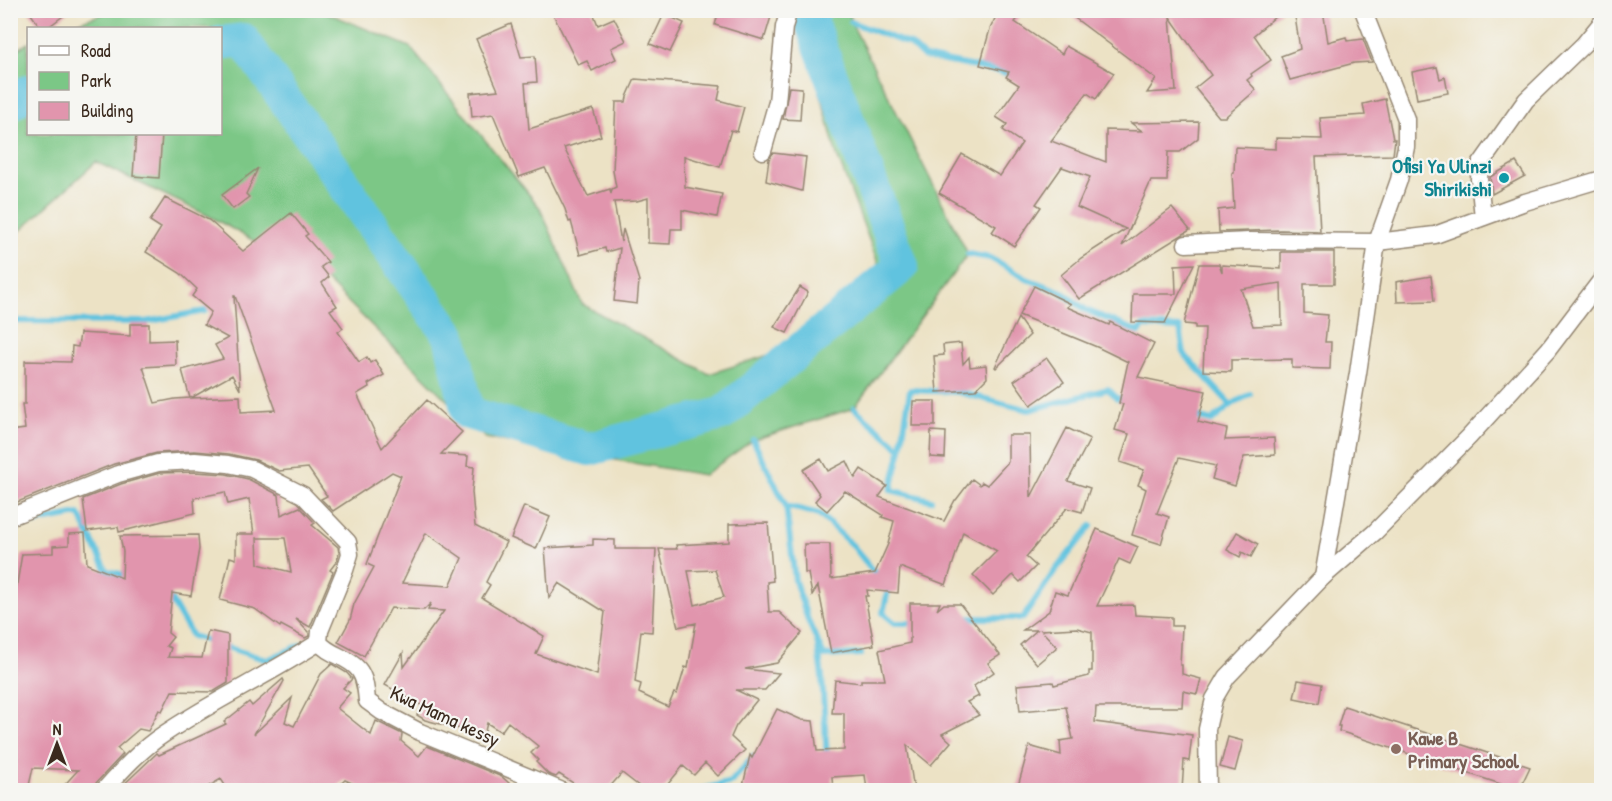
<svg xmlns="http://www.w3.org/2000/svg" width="1612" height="801" font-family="'Patrick Hand',sans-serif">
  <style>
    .green { fill: #7bc786; stroke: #5b7852; stroke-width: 1.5 }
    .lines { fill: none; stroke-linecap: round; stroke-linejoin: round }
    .stream { stroke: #61c3df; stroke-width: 6 }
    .river { stroke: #61c3df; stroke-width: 34 }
    .building { fill: #e195ad; fill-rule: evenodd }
    .minor-casing { stroke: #948672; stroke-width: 19 }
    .minor { stroke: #fff; stroke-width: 16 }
    .culture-dot { fill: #0f9aa8; stroke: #f6f6f2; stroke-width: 2 }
    .education-dot { fill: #8d6e63; stroke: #f6f6f2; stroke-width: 2 }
    .labels { text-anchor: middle; stroke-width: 4.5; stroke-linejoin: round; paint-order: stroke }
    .culture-label { font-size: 20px; font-weight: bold; fill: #0d838f; stroke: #f6f6f2; text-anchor: end }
    .street-label { font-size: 20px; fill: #3b2a1e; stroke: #f6f6f2 }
    .education-label { font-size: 20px; font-weight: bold; fill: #785e54; stroke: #f6f6f2; text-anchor: start }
  </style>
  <rect width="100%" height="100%" fill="#f6f6f2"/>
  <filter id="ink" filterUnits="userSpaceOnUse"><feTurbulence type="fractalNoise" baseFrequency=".0167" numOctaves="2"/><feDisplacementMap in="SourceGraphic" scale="12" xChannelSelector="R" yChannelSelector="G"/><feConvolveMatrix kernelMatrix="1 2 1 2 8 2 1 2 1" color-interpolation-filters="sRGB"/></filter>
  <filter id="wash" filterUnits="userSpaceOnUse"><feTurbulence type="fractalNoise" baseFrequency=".008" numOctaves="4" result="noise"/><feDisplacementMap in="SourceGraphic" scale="24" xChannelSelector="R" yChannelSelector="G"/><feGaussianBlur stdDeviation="1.35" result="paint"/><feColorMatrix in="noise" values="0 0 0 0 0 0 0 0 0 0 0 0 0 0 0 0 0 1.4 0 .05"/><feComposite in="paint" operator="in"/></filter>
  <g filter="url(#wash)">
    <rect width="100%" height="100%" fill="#ece2c5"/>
    <path class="green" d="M850 10 851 22 968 254 854 408 753 440 704 475 485 438 328 282 209 216 96 162 11 239V54L28 43V134H220V28H62L111 11H323L410 47 540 208 582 304 709 374 806 343 879 266 836 153 810 54 809 11Z"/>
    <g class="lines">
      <g class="stream">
        <path d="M851 22 911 45 924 57 1006 73 1011 66"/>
        <path d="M968 254 990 258 1027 279 1060 291 1086 310 1139 332 1143 326 1180 328 1184 354 1231 405 1250 394"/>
        <path d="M10 321 145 322 205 311"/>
        <path d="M854 408 901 449 891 490 931 500"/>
        <path d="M1192 416 1212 421 1231 405"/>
        <path d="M753 440 786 506 819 514 854 547 871 569 882 577"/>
        <path d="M901 449 910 390 958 392 1029 410 1108 389 1117 398 1126 400"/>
        <path d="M786 506 795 581 809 623 824 656 861 654"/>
        <path d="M10 527 79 514 107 571 129 576"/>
        <path d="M889 586 883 613 895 623H916"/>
        <path d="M168 595 192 636 267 660 301 645"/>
        <path d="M965 618H1023L1054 572 1091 526"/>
        <path d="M817 639 822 677 827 758"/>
        <path d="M700 790 731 782 753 757"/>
      </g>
      <g class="river">
        <path d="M220 43 243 40 450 336 468 413 589 449 722 414 902 266 811 22 814 10"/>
        <path d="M10 104 28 92"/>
      </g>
    </g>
    <g id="blocks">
      <g class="building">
        <path d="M28 10H71L47 28H41Z"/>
        <path d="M551 10H592L598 25 614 18 626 41 611 48 616 59 592 71 587 61 578 65Z"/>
        <path d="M719 10H773L764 40 715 25Z"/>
        <path d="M999 10H1025L1015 22 1062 54 1066 46 1114 73 1096 99 1087 93 1051 141 1106 162V130L1142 131 1131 123 1199 122 1198 138 1180 152H1168L1167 181H1151L1122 246 1172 208 1190 230 1079 299 1061 275 1081 258 1126 229 1077 207 1090 177 1062 167 1036 204 1041 207 1014 246 992 232 996 226 939 193 962 154 1000 176 1022 143 1003 130 1007 124 996 117 1019 85 1006 77 1009 72 980 65 990 29Z"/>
        <path d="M1064 10H1283L1254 35 1271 60 1251 74 1252 76 1247 80 1256 90 1225 117H1219L1195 88 1211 75 1170 17 1176 91 1147 93 1156 79Z"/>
        <path d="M1294 10H1323L1328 42 1346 37 1347 41 1363 39 1372 62 1354 63 1290 80 1281 56 1300 49Z"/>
        <path d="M664 14 684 23 670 52 650 44Z"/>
        <path d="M511 24 521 57 535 56 537 82 525 83 529 129 593 109 601 136 564 148 588 196 610 189 611 194 612 189 616 187 613 171 616 102H626L627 97 635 79 721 86 718 100 744 107 737 132 731 130 720 167 684 156 685 187 722 194 717 217 682 210V229H671L670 244 648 243V198L637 201 614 202 621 242 623 229 639 281 637 304 614 301 620 248 606 252 605 248 580 255 571 221 569 222 565 209 545 168 519 177 493 114 472 117 470 93 498 90 476 39Z"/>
        <path d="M1437 67 1440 79 1445 77 1448 93 1417 99 1412 72Z"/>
        <path d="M789 87 802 88 800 120 783 119Z"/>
        <path d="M1385 99 1393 139H1395L1393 155 1316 157 1320 231 1281 230 1219 232 1218 210 1234 208 1232 173H1234L1235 147 1276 149V138L1322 139 1320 118 1365 115 1363 104Z"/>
        <path d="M136 134H162L159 178 133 176Z"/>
        <path d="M773 153 806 157 802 191 766 181 769 159Z"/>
        <path d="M1516 162 1525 176 1492 194 1490 177Z"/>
        <path d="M258 168 246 194 249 197 233 209 222 195Z"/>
        <path d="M165 198 209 220 243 251 291 213 308 234 305 236 328 262 321 267 329 277 322 283 337 306 330 310 343 328 338 332 359 362 367 357 370 363 375 360 384 375 368 384 369 387 357 394 382 448 427 400 462 432 441 454 468 456 467 466 474 467 472 492 475 526 506 542 486 582 490 585 482 598 544 636 536 654 597 675 605 612 559 583 549 598 545 548 593 545V539L615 540V549H656L652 632 641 631 635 682 641 684 639 693 668 707 674 693 677 694 685 667 688 668 696 623 678 627 659 549H677L676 545 729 542V524L768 523 773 581 767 582 769 612H779L802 633 777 663 745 669 779 673 765 690H736L757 700 736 726 731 737 745 750 718 776 705 763 694 775 683 766 663 790H644L622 773 607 790H584L559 774 556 777 548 774 536 762 538 760 531 753 538 746 508 722 501 732 487 723 484 735 425 720 417 715 423 706 385 685 403 653 404 667 444 611 428 610 431 603 424 610 391 608 364 656 338 642 350 620 354 604 374 567 367 564 401 476 392 472 333 511 321 499 327 496 308 468 279 471 256 460 229 454 195 451 157 453 114 464 10 505V431L25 429 22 404H25V361L71 362 72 346 78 347 80 333 130 336V324H149V341L175 340 176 365 143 367 155 403 175 399 190 398 182 370 223 359 215 345 228 338 204 325 211 312 192 296 197 289 180 273 146 252 161 228 150 221ZM234 296H235L276 410 241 412 240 396 191 398 232 375 240 390ZM426 533 462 558 450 586 402 583ZM715 570 724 597 695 605 688 571Z"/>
        <path d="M1281 252H1334V284H1304V313L1328 315 1325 342H1331L1330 369 1292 368V359L1231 360V372L1203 371 1205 328H1195V325L1184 324 1199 264H1219L1222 272V265L1281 269ZM1281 283 1282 325 1253 326 1241 289Z"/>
        <path d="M1194 264 1165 323 1132 322 1133 294H1176L1175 265Z"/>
        <path d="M1431 276 1434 301 1397 302 1396 282Z"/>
        <path d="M1034 286 1071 304 1067 307 1109 325 1110 322 1154 344 1138 377 1206 391 1198 422 1227 429 1225 440 1274 438 1275 455 1244 457 1235 486 1212 479 1216 466 1179 458 1157 513 1169 517 1161 544 1132 535 1146 489 1138 485 1144 470 1120 462 1129 434 1115 430 1123 404 1119 403 1128 362 1097 347 1019 315Z"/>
        <path d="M800 287 808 292 787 333 774 327Z"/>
        <path d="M1018 318 1030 335 996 368 995 367Z"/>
        <path d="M961 343 963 364 969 357 970 367 986 365 987 378 975 390 937 392 934 356 944 355 943 345Z"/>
        <path d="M1047 358 1064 382 1031 405 1014 381Z"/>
        <path d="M913 401H935V426H912Z"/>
        <path d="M1067 428 1090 439 1068 481 1090 488 1082 512 1067 508 1026 557 1036 566 1020 582 1013 575 993 595 973 575 997 551 963 532 946 585 900 567 898 593 867 590 868 596H865L874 645 831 653 818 586 812 595 808 573H805L804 544H830L831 579 875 573 888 544 894 521 882 517 883 515 845 491 827 511 815 501 820 495 803 470 821 459 828 471 847 461 855 478 861 469 887 486 879 497 944 521 955 500H956L972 479 980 485 982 482 987 485 1008 462V435H1030L1031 497Z"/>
        <path d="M931 431 946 432 945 458 930 457Z"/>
        <path d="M195 472 226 474 248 479 279 495 281 515 300 507 315 523 312 525 338 547 339 553 337 561 330 570 333 572 310 627 296 619 309 633V636L305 638 281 625 280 627 255 609 220 600 230 557 236 559V534H254L249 499 228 504 225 492 194 498 195 513 119 532 118 527 87 531 83 499 121 484 160 473ZM257 538H285L291 572 258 564Z"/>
        <path d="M524 506 550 517 536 549 511 538Z"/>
        <path d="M1097 529 1138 547 1130 564 1119 559 1097 606 1134 605 1135 615 1172 617V626H1182L1180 665H1182V674L1201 679 1197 694 1183 691 1182 707H1096L1095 722 1192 735 1189 761 1184 760 1182 790H1017L1029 746 1061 755 1060 741 1073 739 1066 707 1020 711 1017 685 1053 682 1054 685 1089 676V671H1092V632L1077 628 1041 630 1057 647 1037 664 1020 645 1037 630H1023L1049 611 1055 591 1068 595Z"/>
        <path d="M1237 532 1258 544 1251 557 1242 552 1240 557 1227 550Z"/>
        <path d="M85 533 87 564 122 578 123 552 120 536 198 535 199 549 191 596 172 593 168 633 173 637 166 646 171 648 168 657 202 658 208 631 228 635V683L213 692 172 691 162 711 159 710 148 731 139 729 117 748 123 754 96 783 94 790H60L78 770 33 768 28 790H10V607H13L22 554 53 553V546L69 545V534Z"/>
        <path d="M910 603H940L937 610 944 604H960L1000 655 988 663 994 672 974 686 979 696 967 702 979 715 942 734 951 742 931 765 907 745 914 790H867L865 775 832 777 833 790H742L750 755 752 758 777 709 802 720 813 721 817 751 844 750V713H832L835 680 861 683V680H885L879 650 910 643Z"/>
        <path d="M332 664 347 673 352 679 343 688 350 693 337 708 371 735 376 721 402 734 401 741 419 756 427 746 502 777 517 790 500 787V790H367L345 780 334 790H228L221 779 202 790H118L157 753 159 755 226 724 224 722 249 702 252 706 283 679 284 681 254 734 292 698 285 722 294 726 321 674Z"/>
        <path d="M1298 680 1322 684 1319 703 1294 698Z"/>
        <path d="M1344 706 1530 767 1519 790 1339 731 1340 726H1338Z"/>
        <path d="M1228 737 1243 741 1235 771 1220 767Z"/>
      </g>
    </g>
  </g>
  <g filter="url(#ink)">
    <use href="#blocks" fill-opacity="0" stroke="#948672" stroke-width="1.5"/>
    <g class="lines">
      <defs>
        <g id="minor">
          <path d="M763 151 777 102 784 27 789 10"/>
          <path d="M1483 217 1479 179 1480 165 1526 100 1584 44 1602 22"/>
          <path d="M1186 244 1249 241 1377 242 1435 235 1525 202 1602 179"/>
          <path d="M10 517 118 474 158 463 195 461 228 464 252 469 303 495 348 542 350 554 345 570 320 631 319 642C328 655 347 656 358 669 365 677 366 690 367 701L382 712 420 732 560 790"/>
          <path d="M1323 577 1358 373 1377 242 1399 180 1406 147V119L1363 10"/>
          <path d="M104 790C122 770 141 749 164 734 214 700 269 675 319 642"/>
          <path d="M1208 790 1207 729 1214 699 1227 677 1323 577 1375 532 1469 437 1548 350 1602 279"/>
        </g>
      </defs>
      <use href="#minor" class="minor-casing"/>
      <use href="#minor" class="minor"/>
    </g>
  </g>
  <circle class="culture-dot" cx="1504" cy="178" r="6"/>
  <circle class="education-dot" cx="1396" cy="749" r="6"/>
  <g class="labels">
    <g class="culture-label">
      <text x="1492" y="173">Ofisi Ya Ulinzi<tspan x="1492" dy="23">Shirikishi</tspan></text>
    </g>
    <g class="street-label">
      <text transform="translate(445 716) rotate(25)" y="7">Kwa Mama kessy</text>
    </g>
    <g class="education-label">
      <text x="1408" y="745">Kawe B<tspan x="1408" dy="23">Primary School</tspan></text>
    </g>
  </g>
  <rect width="1612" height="801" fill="none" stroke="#f6f6f2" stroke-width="36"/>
  <rect x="27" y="27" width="195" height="108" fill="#f6f6f2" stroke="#aba49d" stroke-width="1.5"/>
  <rect x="39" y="46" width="30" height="9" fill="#ffffff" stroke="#aba49d" stroke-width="1.5"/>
  <text x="81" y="57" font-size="18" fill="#3b2a1e">Road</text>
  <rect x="39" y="72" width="30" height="18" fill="#7bc786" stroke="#aba49d" stroke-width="1.5"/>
  <text x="81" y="87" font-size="18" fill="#3b2a1e">Park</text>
  <rect x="39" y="102" width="30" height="18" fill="#e195ad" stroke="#aba49d" stroke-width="1.5"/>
  <text x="81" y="117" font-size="18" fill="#3b2a1e">Building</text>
  <g transform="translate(57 744)" stroke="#f6f6f2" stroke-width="4.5" paint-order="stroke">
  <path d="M0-4.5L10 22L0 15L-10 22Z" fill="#3b2a1e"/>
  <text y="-9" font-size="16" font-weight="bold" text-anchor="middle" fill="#3b2a1e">N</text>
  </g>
</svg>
